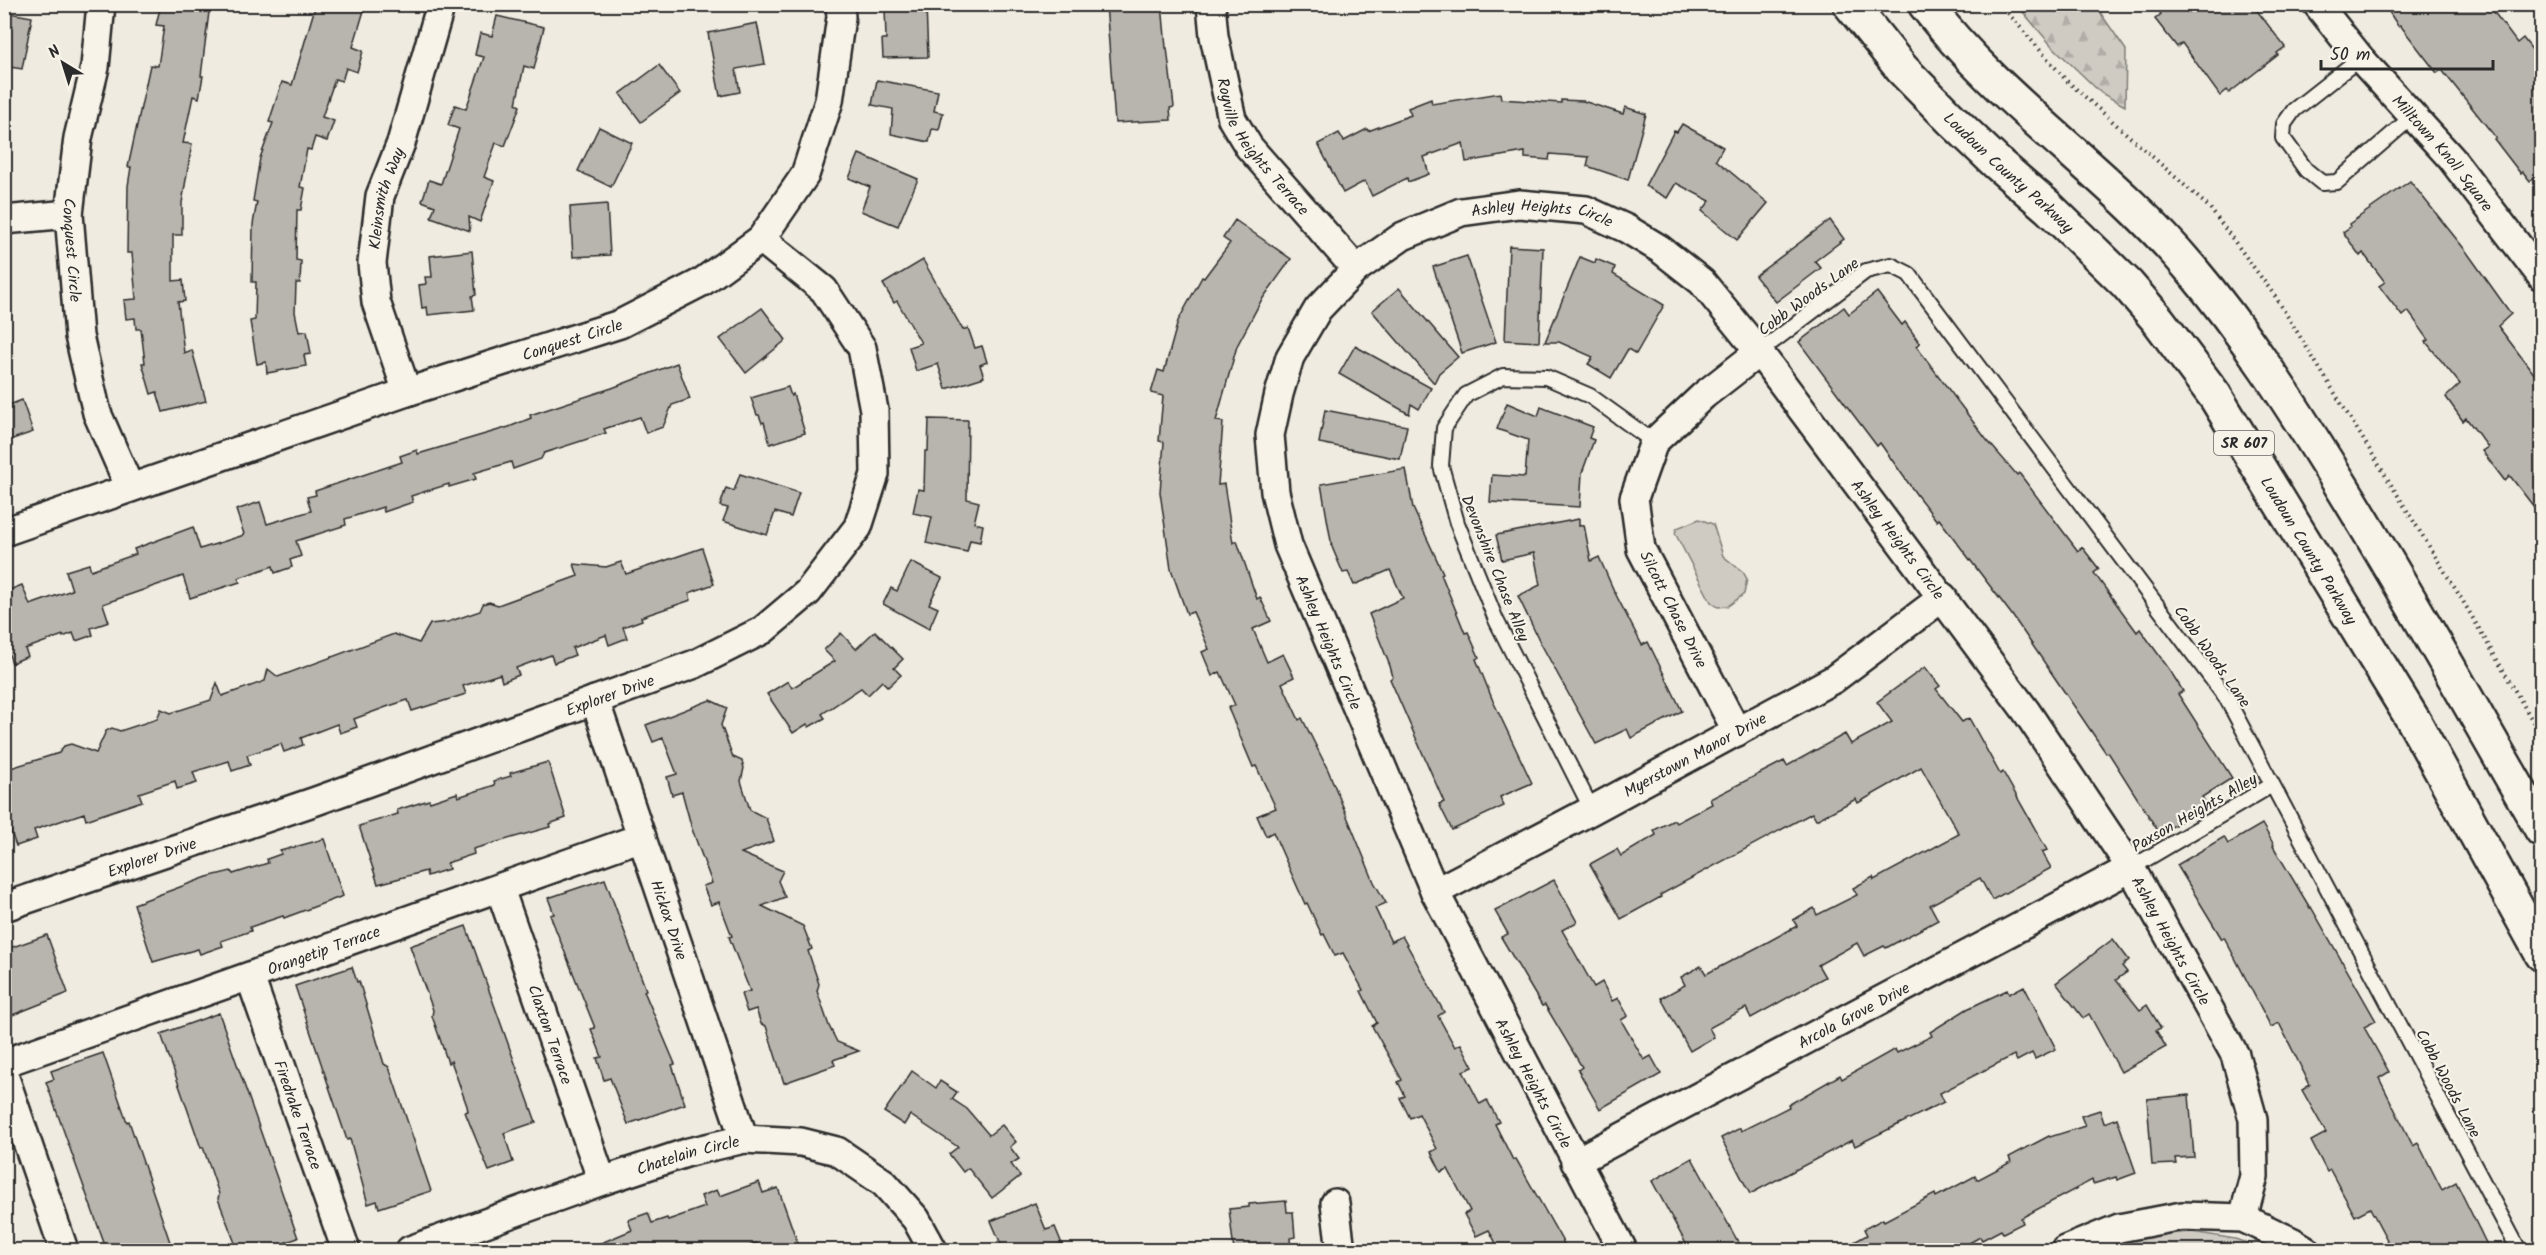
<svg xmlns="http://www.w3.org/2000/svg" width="2546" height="1255" font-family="Kalam,sans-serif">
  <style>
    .forest { fill: url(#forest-firs); stroke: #7d7b76; stroke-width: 1.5 }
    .park { fill: #cfcbc2; stroke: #7d7b76; stroke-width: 1.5 }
    .building { fill: #b8b5ae; stroke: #2b2b2b; stroke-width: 1.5 }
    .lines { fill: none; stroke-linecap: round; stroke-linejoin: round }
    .lane-casing { stroke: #2b2b2b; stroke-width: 18 }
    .street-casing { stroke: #2b2b2b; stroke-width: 32 }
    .primary-casing { stroke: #2b2b2b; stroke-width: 38 }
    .path { stroke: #2b2b2b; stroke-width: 4; stroke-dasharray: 1.5 4.5; stroke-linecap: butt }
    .lane { stroke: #f7f3e8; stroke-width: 14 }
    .street { stroke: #f7f3e8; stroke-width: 27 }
    .primary { stroke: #f7f3e8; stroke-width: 33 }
    .labels { text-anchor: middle; stroke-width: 4.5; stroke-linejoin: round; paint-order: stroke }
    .shield { fill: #f7f3e8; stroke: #686764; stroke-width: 1.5 }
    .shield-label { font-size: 15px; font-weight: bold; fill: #2b2b2b }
    .street-label { font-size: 16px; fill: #2b2b2b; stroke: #f7f3e8 }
  </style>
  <defs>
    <pattern id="forest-firs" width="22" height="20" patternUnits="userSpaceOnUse" patternTransform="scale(1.5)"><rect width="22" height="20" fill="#cfcbc2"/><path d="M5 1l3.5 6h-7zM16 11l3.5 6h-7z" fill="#b2aea7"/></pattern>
  </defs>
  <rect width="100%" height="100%" fill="#efebe0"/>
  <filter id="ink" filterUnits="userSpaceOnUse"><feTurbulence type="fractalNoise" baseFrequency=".0167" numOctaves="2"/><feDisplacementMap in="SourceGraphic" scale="12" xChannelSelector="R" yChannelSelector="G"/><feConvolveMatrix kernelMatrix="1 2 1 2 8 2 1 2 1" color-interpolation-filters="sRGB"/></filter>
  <g filter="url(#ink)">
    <path class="forest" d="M2017 5H2095L2126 50 2125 106 2101 93 2051 45Z"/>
    <g class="park">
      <path d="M1699 519 1713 524 1723 556 1743 572 1747 579 1744 594 1728 606 1718 607 1711 602 1675 533 1677 528Z"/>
      <path d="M2193 1232 2235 1239 2267 1250H2101L2148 1235Z"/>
    </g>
    <g class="building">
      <path d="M161 4H210L201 76H203L199 98 193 96 183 143 192 144 182 203V235H173V281L183 280 185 301 178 302 184 353 192 350 206 401 163 412 157 392 151 394 142 363H145L141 329H136L135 318 126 319 124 300 136 299 132 253H127L128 186 131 167H128L150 65 158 66 164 26 156 25Z"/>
      <path d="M316 4H366L353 47 363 51 357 72 346 68 342 81 335 79 322 117 334 121 327 141 315 137 311 150 307 149 300 187 305 188 301 210H297L296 260 301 261 300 283H296L295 312 299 332 307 331 311 354 304 355 306 366 267 373 266 362 257 364 250 321 255 320 256 282H252L253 224 257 202 253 201 260 158 273 123 269 122 282 82 292 85Z"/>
      <path d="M1106 4H1162L1166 48H1167L1174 107 1170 108 1171 120 1115 123Z"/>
      <path d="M2154 4H2252L2285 47 2277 53 2278 55 2229 93 2227 90 2220 96 2182 43 2177 47 2155 19 2161 14Z"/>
      <path d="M2384 4H2488L2517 43 2523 38 2541 61V172L2530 181 2523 172 2521 174 2494 139 2496 138 2442 70 2437 73 2400 25 2398 26Z"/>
      <path d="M926 6 928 57 883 58 882 39H886L885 7Z"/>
      <path d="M4 12 32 17 22 69 4 66Z"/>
      <path d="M497 16 544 27 534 69 524 66 516 104 520 106 505 146 496 143 484 177 494 181 480 222 469 217 470 231 431 217 435 206 422 201 429 180 441 184 459 129 448 125 455 105 466 109 484 57 475 55 480 33 492 36Z"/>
      <path d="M757 23 765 64 736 69 740 92 720 96 708 33Z"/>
      <path d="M659 65 680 93 641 122 620 94Z"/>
      <path d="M877 80 938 91 934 111 943 113 939 130 932 129 929 142 891 134 893 109 872 105Z"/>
      <path d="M1500 93 1501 99 1561 103V100L1583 101 1623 114 1625 107 1646 114 1628 180 1587 166 1589 157 1550 154 1549 160 1525 158V152L1466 162 1463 143 1424 157 1429 174 1408 182 1407 178 1372 196 1365 181 1343 193 1318 144 1339 133 1344 141 1367 129 1368 131 1411 115 1408 108 1431 99 1432 104Z"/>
      <path d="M1682 124 1723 147 1716 160 1768 203 1737 240 1702 211 1710 201 1676 183 1667 198 1645 186 1674 131 1677 132Z"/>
      <path d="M599 127 632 143 611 187 578 171Z"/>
      <path d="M859 154 918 179 898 226 861 211 870 187 849 178Z"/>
      <path d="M2410 181 2466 251 2511 314 2498 326 2541 383V516L2510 476 2505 481 2482 451 2488 447 2466 418 2463 421 2446 397 2460 384 2426 342 2429 340 2408 311 2402 316 2379 286 2385 282 2363 253 2360 256 2343 232 2350 227 2349 224Z"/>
      <path d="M607 204 610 255 573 257 570 207Z"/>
      <path d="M1235 220 1291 259 1261 301 1237 346 1216 421 1223 422 1218 485 1224 484 1233 543 1237 541 1257 599 1260 597 1271 621 1253 629 1267 662 1283 654 1294 677 1282 683 1299 720 1302 718 1328 770 1374 882 1386 903 1375 908 1391 942 1402 936 1444 1012 1438 1016 1455 1047 1461 1044 1473 1067 1463 1071 1480 1104 1487 1100 1499 1122 1495 1124 1513 1160 1516 1159 1568 1251H1500L1489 1230 1476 1236 1464 1214 1470 1211 1448 1169 1441 1172 1431 1152 1437 1149 1419 1114 1410 1118 1400 1098 1405 1096 1398 1082 1402 1080 1372 1026 1377 1023 1361 991 1363 990 1343 953 1335 956 1324 934 1322 935 1307 903 1305 904 1273 832 1266 836 1257 816 1276 808 1256 766 1253 767 1228 708 1235 705 1220 672 1212 676 1202 652 1209 649 1193 612 1187 614 1171 569 1160 492 1164 442 1159 441 1163 396 1151 393 1158 370 1164 372 1178 321 1202 277 1204 278 1230 243 1223 238Z"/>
      <path d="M1830 220 1844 239 1815 261 1821 268 1776 302 1755 276Z"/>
      <path d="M1509 246 1543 248 1539 342 1505 340Z"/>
      <path d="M472 251 476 295 472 296 474 310 428 315 427 307 422 308 419 285 426 284 425 277H432L430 256Z"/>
      <path d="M1467 256 1496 342 1462 353 1433 267Z"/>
      <path d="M1580 257 1595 263 1596 259 1615 267 1613 274 1664 305 1636 354 1628 349 1611 378 1588 364 1593 357 1559 342H1545Z"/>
      <path d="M923 260 963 330 968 328 975 348 982 346 987 362 980 365 984 377 946 389 938 364 916 371 909 347 921 343 897 301 894 303 883 284Z"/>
      <path d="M1399 288 1458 357 1439 373 1434 383 1372 311Z"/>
      <path d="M1877 292 1902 325 1905 322 1920 343 1916 346 1986 439 2017 475 2019 473 2078 551 2082 547 2099 569 2094 573 2137 632 2140 629 2169 669 2183 691 2178 694 2232 778 2202 797 2207 805 2160 834 2108 752 2106 753 2012 615 1939 519 1937 521 1916 494 1880 443 1877 446 1852 413 1799 342 1844 307 1849 314Z"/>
      <path d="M762 308 786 340 746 373 720 339Z"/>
      <path d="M1355 346 1431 388 1419 409 1411 404 1409 414 1339 374Z"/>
      <path d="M677 363 690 399 672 405 663 427 646 433 640 417 604 429 606 433 544 453 541 459 513 469 511 462 474 473 476 479 449 487V484L411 496 413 502 384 512 383 507 345 519 346 525 296 541 301 556 290 560 292 567 275 573 273 566 238 578 240 582 190 598 183 576 103 604 109 622 91 628 93 635 76 641 73 633 63 637V635L25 649 28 656 12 663 9 655 4 657V592L22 585 30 605 72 590 66 571 89 564 91 570 136 554 134 549 193 527 200 549 241 536 244 534 236 510 260 502 267 524 311 511 307 497 316 495 315 491 402 462 400 456 417 450 418 454 509 427 531 418 530 415 612 388Z"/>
      <path d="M788 387 791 396 793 394 805 433 770 444 764 422 762 423 759 415H757L751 398Z"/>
      <path d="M22 400 33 432 4 442V407Z"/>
      <path d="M1507 403 1538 416 1541 407 1593 427 1589 438 1594 440 1582 473 1580 507 1490 502 1492 475 1525 477 1528 440 1497 429Z"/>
      <path d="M1325 410 1407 426 1400 459 1319 443Z"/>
      <path d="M929 419 968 420 967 499 979 502 974 523 983 525 980 542 970 540 967 552 926 543 932 517 913 513 918 489 924 490 925 451H928Z"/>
      <path d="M1406 469 1413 508 1443 573 1441 574 1465 633 1468 632 1479 657 1476 659 1493 701 1532 783 1500 797 1504 806 1452 830 1439 804 1444 802 1390 679 1393 677 1390 666 1369 614 1403 598 1390 570 1354 585 1348 572 1343 573 1332 547 1321 484Z"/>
      <path d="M740 474 799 493 791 517 775 512 767 535 723 521 728 508 720 506 726 488 734 491Z"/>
      <path d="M1579 519V526L1584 525 1591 561 1599 557 1614 591 1642 645 1648 642 1682 711 1631 738 1627 729 1596 744 1540 642 1518 596 1540 585 1534 553 1502 560 1496 535Z"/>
      <path d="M702 548 714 584 689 593 691 600 641 617 642 620 623 627 627 638 609 645 606 635 572 648 575 655 554 663 551 655 516 668 519 675 502 682 500 674 463 686 466 694 412 711 408 700 389 706 354 719 357 727 340 733 337 724 301 738 303 745 284 752 281 744 247 755 250 765 232 771 229 761 193 772 197 783 177 789 175 781 139 793 142 801 86 820 84 813 34 830 37 839 16 846 4 813V770L59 753 64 746 71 744 96 753 106 731 112 728 120 731 157 719 161 709 171 713 211 700 217 683 222 696 265 681 268 669 278 677 394 634 419 643 430 624 448 622 480 611 483 604 489 602 498 605 578 576 574 564 606 567 621 562 626 574Z"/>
      <path d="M911 562 942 578 929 604 938 608 929 629 883 604 891 588 897 591Z"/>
      <path d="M875 631 903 659 894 668 901 675 888 687 882 681 868 695 861 688 822 714 825 718 809 727 807 724 793 733 767 694 788 681 792 688 835 661 824 650 841 633 856 649Z"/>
      <path d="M1925 667 1940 686 1936 689 1962 722 1969 718 2000 774 2003 772 2047 850 2042 852 2051 868 1992 900 1980 878 1930 905 1938 920 1886 948 1884 946 1864 956 1857 943 1818 965 1825 977 1751 1018 1746 1008 1709 1028 1714 1037 1690 1051 1661 998 1685 985 1681 977 1701 966 1706 974 1764 944 1797 926 1793 920 1814 908 1817 915 1857 895 1853 888 1873 877 1874 880 1959 834 1921 767 1858 803 1856 799 1816 820 1812 813 1660 895 1661 897 1621 919 1590 864 1617 849 1621 856 1656 835 1654 830 1674 820 1676 823 1712 804 1710 799 1784 761 1787 766 1845 734 1851 744 1892 722 1877 702Z"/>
      <path d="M710 700 727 708 721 725 733 757 742 761 744 768 741 781 750 810 766 818 774 841 741 853 783 871 778 881 785 897 762 906 803 926 812 949 808 951 819 984 817 991 829 1026 837 1042 859 1051 833 1060 835 1065 784 1083 766 1026 761 1024 756 1009 747 1012 741 994 750 991 729 937 732 936 719 902 711 905 703 886 712 883 692 829 682 792 672 795 667 777 677 774 663 738 653 742 646 725Z"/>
      <path d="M548 762 566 818 549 824 550 827 473 849 474 854 447 863 449 869 427 876 426 871 378 884 359 826 398 814 397 810 429 800 430 802 457 793 458 797 495 785 494 781 511 776 510 773Z"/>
      <path d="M2262 824 2274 845 2273 846 2310 908 2311 907 2376 1021 2364 1027 2389 1072 2379 1078 2413 1146 2418 1143 2442 1190 2456 1182 2490 1251H2393L2370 1208 2355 1216 2330 1170 2327 1172 2311 1141 2326 1133 2302 1090 2310 1085 2279 1023 2271 1027 2224 937 2222 939 2177 865 2224 837 2228 844Z"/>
      <path d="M324 839 343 896 284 918 283 916 250 927 251 931 221 941 223 946 200 954 198 949 153 962 134 904 207 877 231 871 233 874 268 863 267 859 281 854 280 851Z"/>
      <path d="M605 879 646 990 644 991 675 1064 672 1065 685 1104 628 1124 610 1078 604 1080 597 1058 602 1057 591 1029 595 1028 550 915 554 914 548 898Z"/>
      <path d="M1554 880 1577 922 1562 930 1594 987 1602 982 1612 1001 1618 998 1628 1016 1621 1020 1644 1060 1651 1056 1661 1074 1600 1109 1578 1070 1582 1067 1545 1005 1542 1006 1501 937 1508 934 1495 911Z"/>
      <path d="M466 926 536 1122 504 1133 513 1162 489 1171 465 1112 468 1111 467 1106 451 1061 448 1063 439 1036 432 1016 433 1010 410 946Z"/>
      <path d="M47 935 68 993 10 1016 9 1014 4 1015V950Z"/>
      <path d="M2113 939 2129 960 2122 966 2127 972 2116 980 2140 1010 2147 1005 2161 1028 2156 1030 2166 1047 2121 1072 2089 1014 2083 1018 2056 983Z"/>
      <path d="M352 967 357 982 359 981 384 1064 389 1067 431 1191 379 1208 377 1201 368 1204 350 1139 347 1140 295 986Z"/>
      <path d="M2024 986 2056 1049 2035 1059 2032 1053 2017 1061 2014 1055 1940 1093 1944 1102 1855 1146 1852 1140 1750 1194 1721 1138 1740 1128 1741 1131 1789 1107 1788 1105 1840 1075 1842 1079 1895 1049 1897 1053 1932 1036 1930 1032 1967 1009 2007 990 2009 994Z"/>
      <path d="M219 1013 298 1238 261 1251H239L235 1243 218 1199 219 1194 203 1147 201 1148 161 1034Z"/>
      <path d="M103 1053 127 1122 129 1121 173 1251H107L46 1082 54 1079 51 1071Z"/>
      <path d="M912 1071 936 1088 940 1081 957 1092 952 1099 967 1109 989 1135 1002 1125 1016 1142 1010 1147 1019 1159 1011 1164 1020 1176 992 1198 968 1168 963 1172 949 1154 958 1147 910 1115 904 1125 884 1112Z"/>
      <path d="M2189 1095 2194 1157 2175 1158 2176 1164 2152 1165 2147 1099Z"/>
      <path d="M2100 1110 2104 1123 2117 1118 2136 1173 2117 1180 2116 1177 2093 1184 2092 1180 2021 1218 2023 1223 2003 1233 2001 1230 1982 1240 1980 1237 1955 1251H1838L1867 1235 1864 1229 1883 1219 1884 1221 1935 1194 1936 1197 1975 1176 1977 1180 2011 1162 2009 1157 2049 1136 2050 1137 2085 1126 2081 1116Z"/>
      <path d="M1692 1158 1743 1251H1690L1652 1181Z"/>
      <path d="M759 1182 763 1193 778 1188 798 1244 780 1251H759L756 1243 738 1251H582L632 1230 628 1220 648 1213 652 1223 667 1218 668 1220 705 1207 701 1196 717 1190 720 1196Z"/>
      <path d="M1286 1201 1287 1212H1293L1295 1237 1290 1238 1291 1251H1234L1229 1209 1249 1207V1204Z"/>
      <path d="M1035 1203 1046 1230 1055 1227 1062 1244 1047 1251H1004L991 1221Z"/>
    </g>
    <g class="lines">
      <defs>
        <g id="lane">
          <path d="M2360 58 2294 110 2284 124 2283 138 2306 170 2322 183 2337 182 2413 116"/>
          <path d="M1759 352 1866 271 1891 265 1909 274 2227 699 2519 1250"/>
          <path d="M1592 810 1496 620 1457 523 1441 466 1444 428 1466 395 1503 376 1546 377 1590 396 1654 442"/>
          <path d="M2131 868 2272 785"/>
        </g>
        <g id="street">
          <path id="s1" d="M101 4 95 67 78 138 69 214 79 336 97 413 130 488"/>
          <path id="s2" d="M1211 4 1214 36 1232 119 1249 147 1356 269"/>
          <path id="s3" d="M2317 4 2360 58 2451 158 2542 277"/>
          <path d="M4 220 69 214"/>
          <path id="s4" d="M407 392 376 302 372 263 380 196 401 143 441 4"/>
          <path id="s5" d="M4 532 407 392 620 324 702 282 761 239 805 175 829 101 841 17 840 4"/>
          <path id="s6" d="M595 700 744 1139"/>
          <path d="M1737 732 1641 549 1634 498 1654 442 1704 395 1759 352"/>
          <path id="s7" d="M500 889 602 1181"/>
          <path id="s8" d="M1435 892 1592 810 1834 679 1943 597"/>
          <path id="s9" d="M4 907 316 801 695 664 763 630 808 592 858 527 875 474 874 410 862 348 824 290 761 239"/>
          <path id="s10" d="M250 977 346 1250"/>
          <path id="s11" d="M4 1063 642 837"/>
          <path d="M4 1075 64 1250"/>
          <path id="s12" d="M1575 1162 2131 868"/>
          <path d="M1335 1203 1341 1250"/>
          <path id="s13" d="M410 1250 602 1181 689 1152 744 1139 801 1142 837 1151 884 1183 916 1219 933 1250"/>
          <path id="s14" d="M1623 1250 1435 892 1288 545 1275 492 1270 435 1279 394 1290 357 1318 309 1356 269 1403 236 1461 212 1519 204 1586 210 1627 229 1660 249 1702 282 1759 352 2026 711 2131 868 2235 1055 2253 1119 2254 1176 2243 1218"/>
          <path d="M2065 1250 2119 1228 2182 1216 2243 1218 2293 1242 2306 1250"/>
        </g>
        <g id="primary">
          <path id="s15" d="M1850 4 1902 69 1950 118 1997 163 2048 207 2127 284 2158 320 2215 396 2415 723 2542 954"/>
          <path d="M1925 4C2001 104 2111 173 2191 269 2245 333 2290 403 2334 474 2407 591 2473 711 2542 830"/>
        </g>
      </defs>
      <use href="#lane" class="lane-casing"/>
      <use href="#street" class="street-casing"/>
      <use href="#primary" class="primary-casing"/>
      <path class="path" d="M2000 4 2066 80 2209 207 2275 296 2464 603 2542 737"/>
      <use href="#lane" class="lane"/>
      <use href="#street" class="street"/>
      <use href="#primary" class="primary"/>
    </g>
  </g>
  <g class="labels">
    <rect class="shield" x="2214" y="431" width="60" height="24" rx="4.5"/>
    <g class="shield-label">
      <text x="2244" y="448">SR 607</text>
    </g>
    <g class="street-label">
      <text dy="6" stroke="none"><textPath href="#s2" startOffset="156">Royville Heights Terrace</textPath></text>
      <text dy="6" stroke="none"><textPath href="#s3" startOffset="195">Milltown Knoll Square</textPath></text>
      <text dy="6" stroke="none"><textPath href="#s15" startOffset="232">Loudoun County Parkway</textPath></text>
      <text dy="6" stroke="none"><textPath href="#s4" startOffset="201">Kleinsmith Way</textPath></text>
      <text dy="6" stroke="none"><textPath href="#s14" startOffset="1287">Ashley Heights Circle</textPath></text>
      <text dy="6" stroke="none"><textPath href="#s1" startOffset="249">Conquest Circle</textPath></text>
      <text transform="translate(1808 296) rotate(-36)" y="6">Cobb Woods Lane</text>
      <text dy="6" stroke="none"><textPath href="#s5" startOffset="600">Conquest Circle</textPath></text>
      <text dy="6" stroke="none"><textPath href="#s14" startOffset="1791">Ashley Heights Circle</textPath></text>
      <text dy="6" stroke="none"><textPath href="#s15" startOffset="718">Loudoun County Parkway</textPath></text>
      <text transform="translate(1496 568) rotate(68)" y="6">Devonshire Chase Alley</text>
      <text transform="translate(1674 609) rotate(63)" y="6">Silcott Chase Drive</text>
      <text transform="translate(1329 642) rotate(67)" y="6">Ashley Heights Circle</text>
      <text transform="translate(2213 656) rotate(55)" y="6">Cobb Woods Lane</text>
      <text dy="6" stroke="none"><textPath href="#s9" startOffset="642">Explorer Drive</textPath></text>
      <text dy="6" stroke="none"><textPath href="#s8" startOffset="294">Myerstown Manor Drive</textPath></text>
      <text transform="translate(2194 812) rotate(-30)" y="6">Paxson Heights Alley</text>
      <text dy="6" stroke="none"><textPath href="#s9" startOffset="156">Explorer Drive</textPath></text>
      <text dy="6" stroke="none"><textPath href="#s6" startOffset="232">Hickox Drive</textPath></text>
      <text dy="6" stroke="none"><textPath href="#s14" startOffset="2277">Ashley Heights Circle</textPath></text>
      <text dy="6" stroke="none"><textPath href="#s11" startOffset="339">Orangetip Terrace</textPath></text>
      <text dy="6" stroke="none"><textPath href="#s12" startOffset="315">Arcola Grove Drive</textPath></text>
      <text dy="6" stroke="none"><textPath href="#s7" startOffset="154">Claxton Terrace</textPath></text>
      <text transform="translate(1534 1083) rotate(62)" y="6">Ashley Heights Circle</text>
      <text transform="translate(2449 1083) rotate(62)" y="6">Cobb Woods Lane</text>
      <text dy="6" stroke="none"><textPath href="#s10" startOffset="146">Firedrake Terrace</textPath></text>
      <text dy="6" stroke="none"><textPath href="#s13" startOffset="294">Chatelain Circle</textPath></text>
    </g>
  </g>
  <rect width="2546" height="1255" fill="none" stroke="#f7f3e8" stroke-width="24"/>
  <rect x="12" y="12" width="2522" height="1231" fill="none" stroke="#2b2b2b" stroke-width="2" filter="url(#ink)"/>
  <g transform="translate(63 63) rotate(322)" stroke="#f7f3e8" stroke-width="4.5" paint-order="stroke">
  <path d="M0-4.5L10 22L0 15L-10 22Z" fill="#2b2b2b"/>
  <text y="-9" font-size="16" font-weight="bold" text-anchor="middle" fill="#2b2b2b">N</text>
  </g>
  <path d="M2321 60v9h172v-9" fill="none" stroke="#2b2b2b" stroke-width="3"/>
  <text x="2330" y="60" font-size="18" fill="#2b2b2b" stroke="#f7f3e8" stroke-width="4.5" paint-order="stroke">50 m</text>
</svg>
